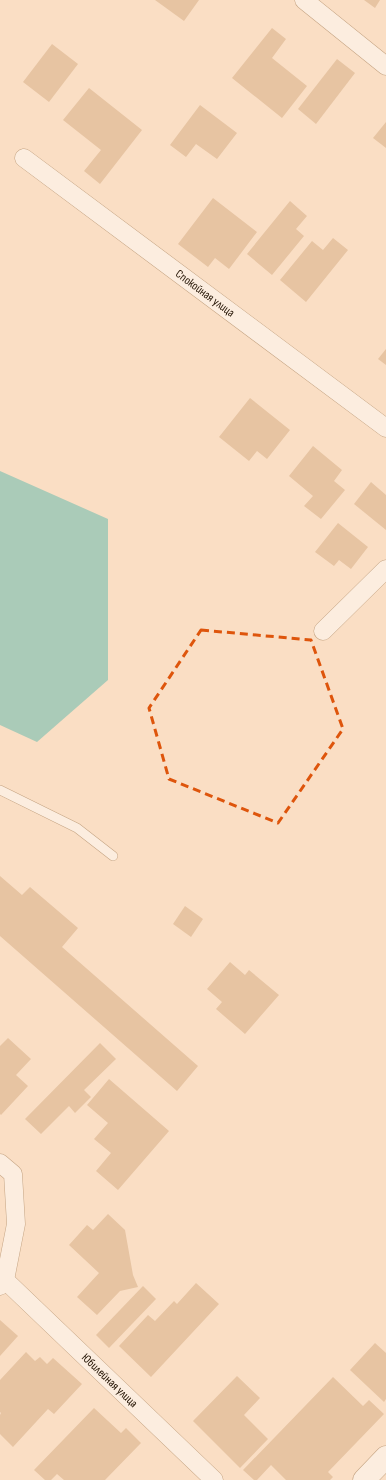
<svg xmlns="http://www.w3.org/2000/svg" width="386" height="1480" font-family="'Sofia Sans Condensed',sans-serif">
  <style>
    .water { fill: #4bb3a8 }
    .building { fill: #d0a478 }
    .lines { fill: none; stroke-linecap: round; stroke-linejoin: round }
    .service-casing { stroke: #855d32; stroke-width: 10 }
    .minor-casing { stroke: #855d32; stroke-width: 19 }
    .tertiary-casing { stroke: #855d32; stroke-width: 23 }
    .service { stroke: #fff; stroke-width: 9 }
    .minor { stroke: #fff; stroke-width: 18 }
    .tertiary { stroke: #fff; stroke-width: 22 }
    .marked { fill: none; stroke: #de550c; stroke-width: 3; stroke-dasharray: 8 5; stroke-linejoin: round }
    .labels { text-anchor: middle; stroke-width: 3.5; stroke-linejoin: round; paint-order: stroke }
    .street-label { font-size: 12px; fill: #221202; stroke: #fff }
  </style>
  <rect width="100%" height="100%" fill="#fadec4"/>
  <path class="water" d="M0 471 108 519V680L37 742 0 725Z"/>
  <g class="building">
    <path d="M155 0H199L184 21Z"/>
    <path d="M364 0H380L375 8Z"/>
    <path d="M272 28 286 39 272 58 307 86 282 118 232 78Z"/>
    <path d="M52 44 78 64 49 102 23 82Z"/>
    <path d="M337 59 355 73 316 124 298 109Z"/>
    <path d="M89 88 142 130 100 184 84 171 101 150 63 120Z"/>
    <path d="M200 105 237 133 217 159 196 144 186 157 170 145Z"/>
    <path d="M386 122V148L373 138Z"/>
    <path d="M213 198 257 232 229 269 215 258 208 267 178 244Z"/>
    <path d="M290 201 307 216 296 229 304 236 272 275 247 254Z"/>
    <path d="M333 238 348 250 306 302 280 280 312 241 323 250Z"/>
    <path d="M386 349V365L378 359Z"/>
    <path d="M250 398 290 430 267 459 257 451 249 461 219 437Z"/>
    <path d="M313 446 342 470 334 481 345 490 321 519 304 506 313 496 289 476Z"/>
    <path d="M371 482 386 495V530L354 504Z"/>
    <path d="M338 523 368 547 351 569 339 560 334 566 315 552Z"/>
    <path d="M0 876 22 895 30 887 78 928 62 947 198 1066 177 1091 0 936Z"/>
    <path d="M185 906 203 919 191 937 173 924Z"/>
    <path d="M230 962 245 975 249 970 279 995 245 1034 216 1009 222 1002 207 989Z"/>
    <path d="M8 1038 31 1059 16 1075 28 1086 1 1115 0 1114V1046Z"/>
    <path d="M100 1043 116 1059 84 1090 91 1097 75 1113 69 1106 41 1134 25 1119Z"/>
    <path d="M109 1079 169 1131 118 1190 96 1171 111 1153 94 1139 108 1123 87 1105Z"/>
    <path d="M108 1214 125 1230 133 1275 138 1287 120 1291 97 1315 77 1297 99 1273 69 1245 87 1225 93 1230Z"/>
    <path d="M196 1283 219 1304 151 1377 119 1346 148 1315 155 1321 174 1301 177 1304Z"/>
    <path d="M143 1286 156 1299 109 1348 96 1335Z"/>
    <path d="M0 1320 18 1336 0 1356Z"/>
    <path d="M375 1343 386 1353V1399L384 1402 350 1370Z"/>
    <path d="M26 1352 35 1361 40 1357 47 1364 53 1358 82 1384 54 1414 48 1409 13 1447 0 1434V1415L1 1413 0 1412V1380Z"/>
    <path d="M237 1376 260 1398 244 1415 268 1439 240 1468 193 1421Z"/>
    <path d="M333 1377 363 1406 369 1400 384 1414 328 1472 333 1477 330 1480H286L271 1465 257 1480H254L243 1470Z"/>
    <path d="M94 1408 121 1433 126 1428 141 1443 105 1480H64L57 1474 51 1480H45L34 1470Z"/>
  </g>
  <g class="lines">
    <defs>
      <path id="service" d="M0 790 77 828 113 856"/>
      <g id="minor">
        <path d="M304 0 386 66"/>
        <path id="s1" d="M24 158 386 428"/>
        <path d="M323 631 386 569"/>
        <path d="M0 1163 13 1174 16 1224 5 1280 0 1286"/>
        <path id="s2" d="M5 1280 214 1480"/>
      </g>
      <path id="tertiary" d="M364 1480 386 1457"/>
    </defs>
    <use href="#service" class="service-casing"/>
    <use href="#minor" class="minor-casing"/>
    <use href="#tertiary" class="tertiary-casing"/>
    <use href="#service" class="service"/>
    <use href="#minor" class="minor"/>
    <use href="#tertiary" class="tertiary"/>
  </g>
  <path d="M0 0H386V1480H0ZM201 630 311 640 343 729 278 823 169 779 149 708Z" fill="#fadec4" fill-opacity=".55" fill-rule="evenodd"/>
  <path class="marked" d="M201 630 311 640 343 729 278 823 169 779 149 708Z"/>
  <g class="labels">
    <g class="street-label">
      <text dy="4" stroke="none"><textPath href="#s1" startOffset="226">Спокойная улица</textPath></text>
      <text dy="4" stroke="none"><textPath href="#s2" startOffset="145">Юбилейная улица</textPath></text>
    </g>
  </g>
</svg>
